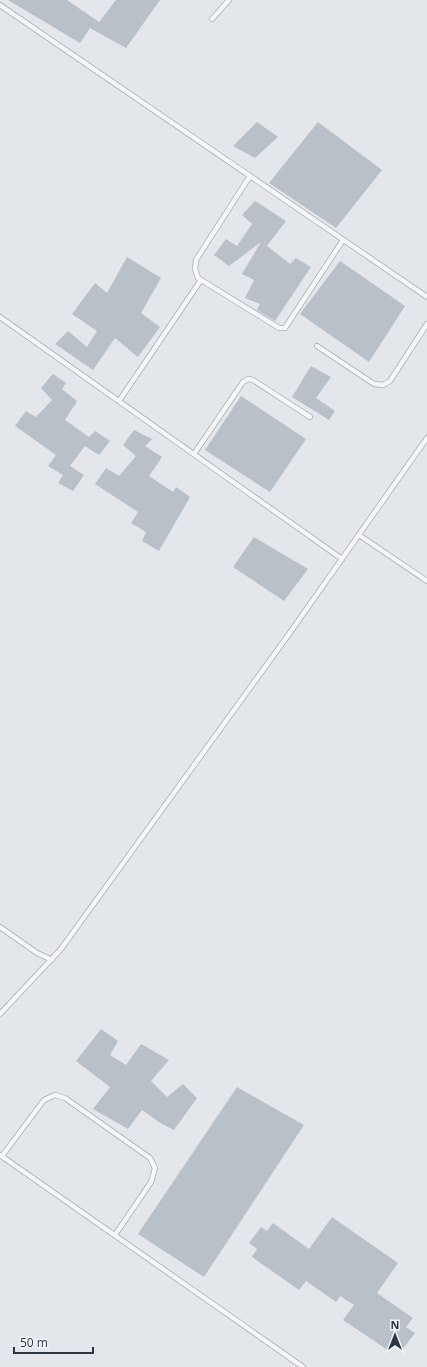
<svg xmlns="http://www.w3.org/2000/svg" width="427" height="1367" font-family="'Open Sans',sans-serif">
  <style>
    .building { fill: #bac0c8 }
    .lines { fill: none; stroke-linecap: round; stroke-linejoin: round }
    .lane-casing { stroke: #a8aeb5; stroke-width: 6 }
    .lane { stroke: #f6f7f9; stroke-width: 4.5 }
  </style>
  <rect width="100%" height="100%" fill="#e3e7eb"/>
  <g class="building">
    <path d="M8 0H67L99 22 116 0H160L126 48 90 28 80 43Z"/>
    <path d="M257 122 278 137 255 158 233 146Z"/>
    <path d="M318 122 382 170 336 228 269 183Z"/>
    <path d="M255 201 286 221 267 246 290 264 296 258 311 267 275 321 257 310 260 304 245 298 254 280 242 274 261 242 229 266 214 255 226 239 237 246 252 224 242 215Z"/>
    <path d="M127 257 161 278 141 313 160 327 138 357 115 338 93 370 55 344 68 331 87 347 97 331 72 314 95 283 107 293Z"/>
    <path d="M340 261 405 306 369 362 300 314Z"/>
    <path d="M311 366 331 377 316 398 335 411 329 420 292 397Z"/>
    <path d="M53 374 66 383 62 389 77 401 65 420 89 437 95 431 110 441 99 455 85 446 70 466 84 475 73 491 58 483 63 475 48 466 56 455 15 426 26 411 36 417 52 400 41 388Z"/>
    <path d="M241 396 306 439 270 492 205 450Z"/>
    <path d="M134 430 152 439 145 446 162 457 149 476 173 492 176 487 190 497 159 551 142 541 146 532 131 523 138 512 95 484 106 468 119 476 136 456 123 445Z"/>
    <path d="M254 537 308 569 284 601 233 567Z"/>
    <path d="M101 1029 118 1041 110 1055 126 1065 141 1044 169 1060 151 1081 167 1097 183 1084 197 1098 174 1130 162 1124 142 1110 128 1129 93 1109 110 1087 76 1061Z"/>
    <path d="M237 1087 304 1125 204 1277 138 1234Z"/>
    <path d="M332 1217 398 1263 377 1293 413 1318 406 1327 415 1333 402 1350 394 1344 389 1351 343 1320 354 1305 340 1296 336 1302 306 1281 299 1290 252 1257 257 1249 249 1243 261 1227 267 1231 273 1223 309 1249Z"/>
  </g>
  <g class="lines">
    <defs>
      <g id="lane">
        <path d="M0 5 427 297"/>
        <path d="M212 19 229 0"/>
        <path d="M250 176 196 260 195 269 198 278 279 328H285L343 240"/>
        <path d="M0 317 342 559"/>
        <path d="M317 346 374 384 383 385 390 381 427 324"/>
        <path d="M119 401 201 280"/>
        <path d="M194 454 243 382 248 379 253 380 310 417"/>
        <path d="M359 535 427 581"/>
        <path d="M0 927 37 953 52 960"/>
        <path d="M0 1014 61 949 289 634 427 438"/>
        <path d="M0 1155 303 1367"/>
        <path d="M2 1156 44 1100 55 1095 65 1098 150 1158 155 1168 151 1182 115 1235"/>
      </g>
    </defs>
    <use href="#lane" class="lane-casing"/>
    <use href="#lane" class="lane"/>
  </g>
  <g transform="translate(395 1335)" stroke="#f2f5f8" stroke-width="3" paint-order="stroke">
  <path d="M0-3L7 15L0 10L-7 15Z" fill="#2a3643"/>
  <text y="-6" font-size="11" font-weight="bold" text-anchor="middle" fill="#2a3643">N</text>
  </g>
  <path d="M14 1347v6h79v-6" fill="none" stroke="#2a3643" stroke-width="2"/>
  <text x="20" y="1347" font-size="12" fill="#2a3643" stroke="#f2f5f8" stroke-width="3" paint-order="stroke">50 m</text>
</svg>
